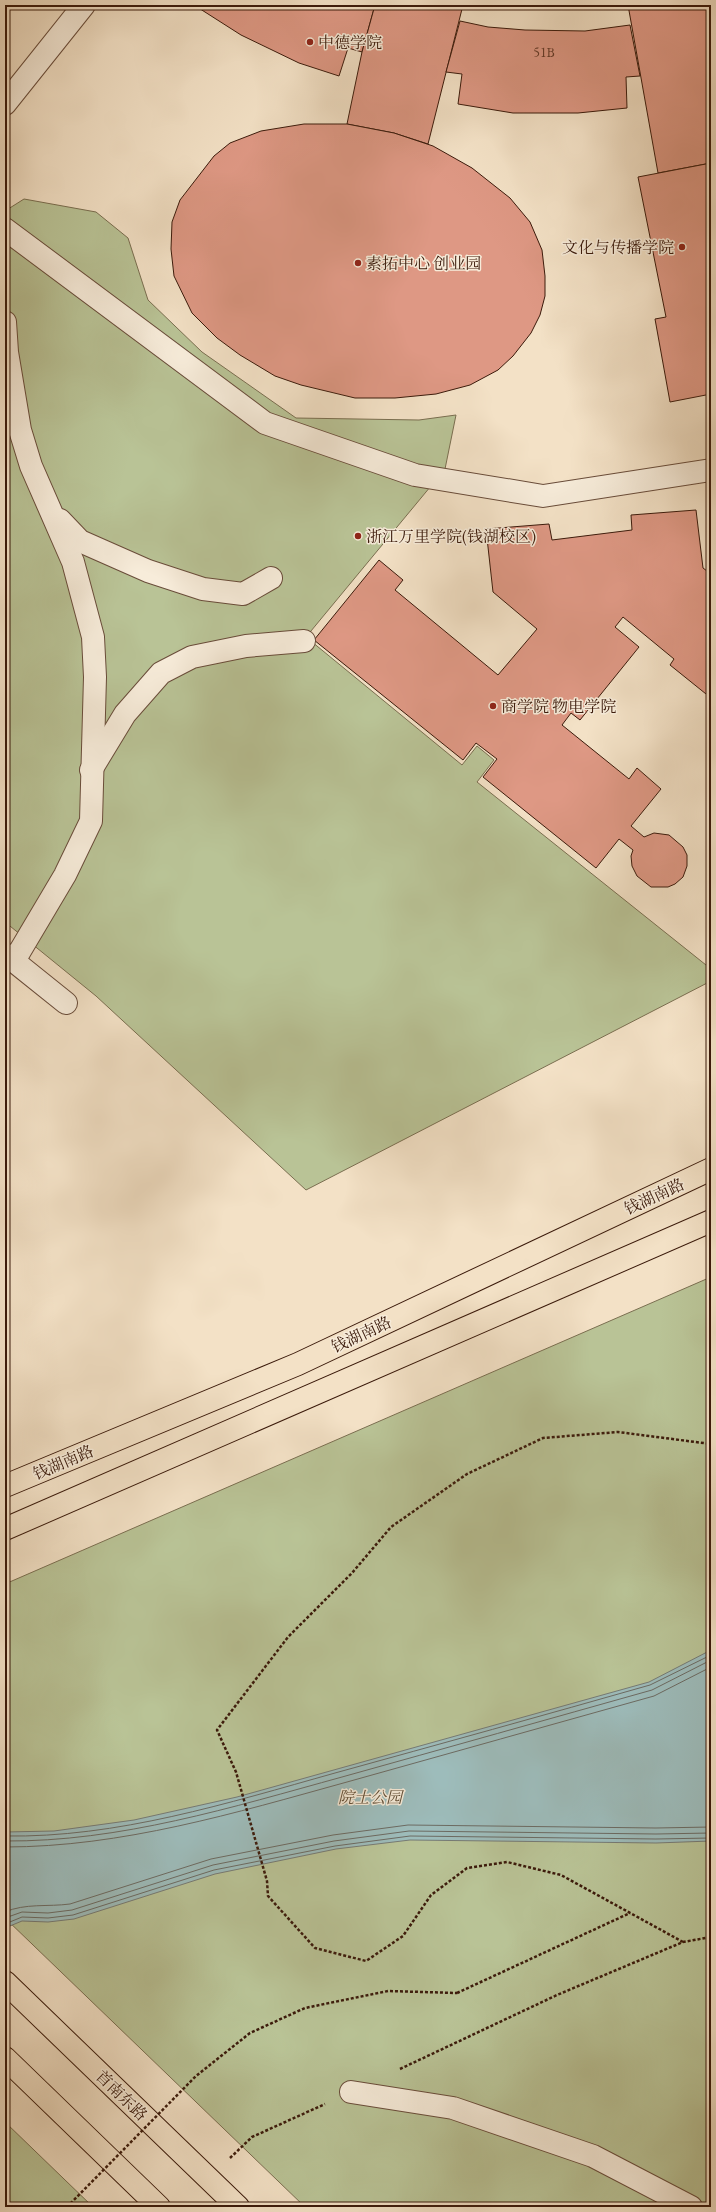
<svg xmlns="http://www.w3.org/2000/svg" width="716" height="2212" font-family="'EB Garamond','Noto Serif SC',serif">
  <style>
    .green { fill: #b9c396; stroke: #7a6e50 }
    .water { fill: #9dbcbb; stroke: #767b75 }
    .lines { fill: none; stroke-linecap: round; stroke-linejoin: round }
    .shore { stroke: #6c6b63; stroke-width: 1 }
    .building { fill: #de9884; stroke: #3b1a0b }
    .minor-casing { stroke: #694c3a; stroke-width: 24 }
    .major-casing { stroke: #3b1a0b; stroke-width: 24 }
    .path { stroke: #3b1a0b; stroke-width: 2.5; stroke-dasharray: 3 2; stroke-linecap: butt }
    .minor { stroke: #f7ecda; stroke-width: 22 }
    .major { stroke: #f3e1c6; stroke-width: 22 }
    .path-bridge { stroke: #3b1a0b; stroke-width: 2.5; stroke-dasharray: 3 2; stroke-linecap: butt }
    .poi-dot { fill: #8f2418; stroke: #f7ecda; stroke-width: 1.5 }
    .labels { text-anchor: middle; stroke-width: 3; stroke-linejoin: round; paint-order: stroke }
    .number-label { font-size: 14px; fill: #643a29 }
    .poi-label { font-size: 16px; fill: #3b1a0b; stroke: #f7ecda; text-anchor: start }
    .street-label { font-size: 16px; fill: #3b1a0b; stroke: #f7ecda }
    .park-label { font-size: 16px; font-style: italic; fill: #614d35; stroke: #f7ecda }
  </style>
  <rect width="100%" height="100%" fill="#f3e1c6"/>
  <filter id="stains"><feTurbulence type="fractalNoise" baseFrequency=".005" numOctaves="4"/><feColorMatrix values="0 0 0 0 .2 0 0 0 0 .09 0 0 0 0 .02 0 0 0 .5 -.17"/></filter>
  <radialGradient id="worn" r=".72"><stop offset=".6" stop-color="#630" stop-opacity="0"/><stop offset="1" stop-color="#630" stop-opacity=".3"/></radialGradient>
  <g class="green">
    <path d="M24 199 96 212 128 238 148 300 202 352 296 418 419 420 456 415 445 469 306 637 462 765 477 746 494 760 477 782 711 969V981L306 1190 96 996 5 922V211Z"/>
    <path d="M711 1277V2207H305L5 1918V1584Z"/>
    <path d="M5 2122 93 2207H5Z"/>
  </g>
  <path class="water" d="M711 1650V1841L656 1843 410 1840 336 1849 215 1874 74 1919 48 1922 22 1921 5 1928V1832L54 1831 134 1820 237 1797 649 1682Z"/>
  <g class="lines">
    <g class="shore">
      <path d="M5 1836C117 1838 228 1803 335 1773 440 1744 545 1715 650 1685L711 1655"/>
      <path d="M5 1841C120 1842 233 1807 342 1777 446 1748 549 1719 652 1690L711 1660"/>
      <path d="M5 1847C122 1847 235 1813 347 1782 449 1753 552 1725 654 1696L711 1667"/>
      <path d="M5 1912C25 1903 48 1907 70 1904L211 1859 333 1835 408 1825 656 1828 711 1827"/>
      <path d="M5 1918 22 1912 48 1913 72 1910 213 1865 334 1841 409 1831 656 1834 711 1833"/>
      <path d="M5 1924 22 1917 48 1918 73 1915 214 1870 335 1846 410 1836 656 1839 711 1838"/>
    </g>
  </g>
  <g class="building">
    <path d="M194 5H375L362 52 348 48 339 76 299 63 241 35Z"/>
    <path d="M375 5H463L428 144 394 133 347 124 362 52Z"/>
    <path d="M628 5H711V163L658 173Z"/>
    <path d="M460 21 488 27 525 30 585 31 630 25 640 76 626 77 627 108 578 113H513L458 104 462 74 446 72Z"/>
    <path d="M304 124H347L394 133 433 146 472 168 510 198 530 222 542 250 545 276V296L540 315 531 333 513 356 498 370 470 385 436 394 395 398H355L301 385 275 376 240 355 217 338 192 313 174 276 171 249 172 222 180 200 214 156 230 143 261 131Z"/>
    <path d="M711 163V394L670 402 655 319 666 317 638 177Z"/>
    <path d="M696 510 703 568 711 574V698L670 665 674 659 623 617 615 627 639 647 580 720 571 713 562 725 629 779 637 768 661 789 631 826 644 837 654 833 669 835 683 847 687 855V866L683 877 675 884 668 887H651L637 876 632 866 631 856 633 850 619 839 596 868 483 777 497 759 476 743 463 760 314 640 379 560 403 580 395 590 498 675 537 629 493 592 486 529 549 524 552 540 632 530 631 515Z"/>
  </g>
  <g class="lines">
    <defs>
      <g id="minor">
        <path d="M5 104 84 5"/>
        <path d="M5 229 265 423 415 475 543 496 711 470"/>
        <path d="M5 322 7 352 20 430 31 466 73 562 93 637 95 677 91 821 65 875 14 961"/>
        <path d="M60 520 80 541 148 571 203 589 243 594 271 578"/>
        <path d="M91 770 125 714 161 673 192 657 246 646 304 641"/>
        <path d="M5 954 66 1003"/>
        <path d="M351 2092 453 2108 593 2156 691 2207"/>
      </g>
      <g id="major">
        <path d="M5 1486 298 1364 711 1169"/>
        <path d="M5 1529 711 1221"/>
        <path d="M5 1982 238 2207"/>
        <path d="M5 2058 159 2207"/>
      </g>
    </defs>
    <use href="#minor" class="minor-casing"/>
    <use href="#major" class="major-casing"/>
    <g class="path">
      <path d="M683 1942 561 1875 507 1862 467 1868 431 1895 403 1936 366 1961 315 1948 268 1896 267 1881 236 1772 217 1730 288 1637 352 1573 391 1527 467 1474 543 1438 618 1432 711 1444"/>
      <path d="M457 1993 630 1913"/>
      <path d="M400 2069 557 1995 683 1942 711 1937"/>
      <path d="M230 2158 252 2137 325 2104"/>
    </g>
    <use href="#minor" class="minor"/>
    <use href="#major" class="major"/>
    <path class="path-bridge" d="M67 2207 196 2076 250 2033 305 2008 388 1991 457 1993"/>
  </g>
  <g class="poi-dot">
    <circle cx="310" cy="42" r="4"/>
    <circle cx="682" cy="247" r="4"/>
    <circle cx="358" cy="263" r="4"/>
    <circle cx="358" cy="536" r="4"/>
    <circle cx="493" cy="706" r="4"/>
  </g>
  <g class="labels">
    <g class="number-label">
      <text x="544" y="57">51B</text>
    </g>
    <g class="poi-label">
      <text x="318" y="48">中德学院</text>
      <text x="674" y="253" text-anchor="end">文化与传播学院</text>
      <text x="366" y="269">素拓中心 创业园</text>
      <text x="366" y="542">浙江万里学院(钱湖校区)</text>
      <text x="501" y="712">商学院 物电学院</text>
    </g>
    <g class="street-label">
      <text transform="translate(654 1196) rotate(-25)" y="6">钱湖南路</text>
      <text transform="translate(361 1334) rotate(-25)" y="6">钱湖南路</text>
      <text transform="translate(63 1462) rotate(-23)" y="6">钱湖南路</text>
      <text transform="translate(122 2095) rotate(44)" y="6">首南东路</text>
    </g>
    <g class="park-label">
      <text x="370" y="1803">院士公园</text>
    </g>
  </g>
  <rect width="716" height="2212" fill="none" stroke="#f3e1c6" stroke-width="20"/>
  <rect x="6" y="6" width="704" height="2200" fill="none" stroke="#3b1a0b" stroke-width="2"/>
  <rect x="10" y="10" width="696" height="2192" fill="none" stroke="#3b1a0b"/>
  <rect width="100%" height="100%" filter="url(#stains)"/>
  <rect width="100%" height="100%" fill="url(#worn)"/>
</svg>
